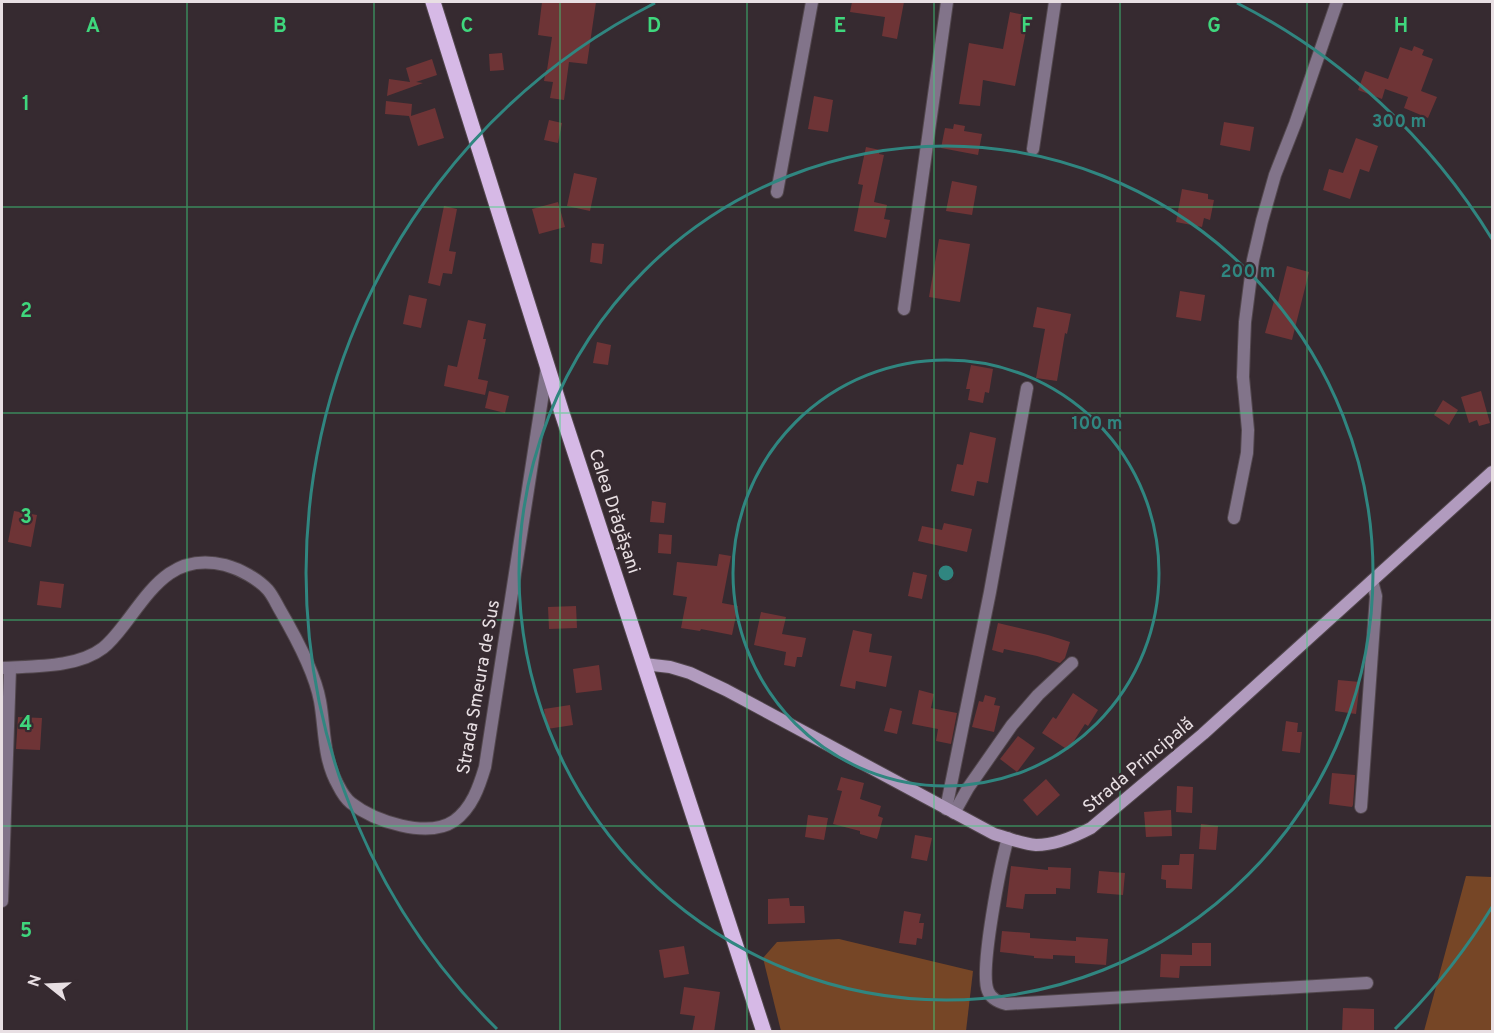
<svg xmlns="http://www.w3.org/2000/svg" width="1494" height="1033" font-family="Overpass,sans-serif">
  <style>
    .green { fill: #764626 }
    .building { fill: #6e3436 }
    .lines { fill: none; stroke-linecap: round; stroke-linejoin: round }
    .street-casing { stroke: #52474d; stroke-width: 14 }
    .secondary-casing { stroke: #52474d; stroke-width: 14 }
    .primary-casing { stroke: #52474d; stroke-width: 17 }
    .street { stroke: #82748a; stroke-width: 12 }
    .secondary { stroke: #b19bbe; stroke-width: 12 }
    .primary { stroke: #d6b9e6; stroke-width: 15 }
    .grid { fill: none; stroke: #3fd77d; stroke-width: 1.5; stroke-opacity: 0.55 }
    .ring { fill: none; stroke: #308680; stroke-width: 3 }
    .labels { text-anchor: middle; stroke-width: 4.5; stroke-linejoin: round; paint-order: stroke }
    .street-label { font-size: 18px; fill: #e8dfe3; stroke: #362a30 }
    .grid-label { font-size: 20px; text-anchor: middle; font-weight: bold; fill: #3fd77d; stroke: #362a30; stroke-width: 4.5; stroke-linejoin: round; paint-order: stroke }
    .centre { fill: #308680; stroke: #362a30; stroke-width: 3 }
    .ring-label { font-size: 18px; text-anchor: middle; font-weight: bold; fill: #308680; stroke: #362a30; stroke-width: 4.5; stroke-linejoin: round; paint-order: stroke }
  </style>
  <rect width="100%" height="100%" fill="#362a30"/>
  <g class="green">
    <path d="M1466 876 1492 877V1031H1424Z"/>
    <path d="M839 939 973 971 966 1031H781L763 958 777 942Z"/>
  </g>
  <g class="building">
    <path d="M542 2H596L587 64 569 62 564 100 550 98 553 82 544 81 546 70H547L552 37 538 35Z"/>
    <path d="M852 2H904L897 39 882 36 885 17 850 12Z"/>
    <path d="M1010 12 1029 16 1015 86 983 80 980 106 959 104 969 43 1003 49Z"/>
    <path d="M1414 46 1424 50 1422 55 1433 59 1421 91 1437 97 1428 118 1404 108 1408 97 1385 89 1382 99 1358 90 1365 71 1388 79 1400 47 1412 51Z"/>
    <path d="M502 53 504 70 490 71 489 54Z"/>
    <path d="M432 59 437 75 416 82 423 83 387 96 389 79 410 82 406 68Z"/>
    <path d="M814 96 833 100 828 132 808 129Z"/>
    <path d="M386 101 412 104 411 116 435 108 444 138 418 146 409 116 385 114Z"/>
    <path d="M549 120 562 123 558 143 544 140Z"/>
    <path d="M1224 122 1254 127 1250 151 1220 145Z"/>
    <path d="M954 124 965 126 964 131 982 134 978 155 941 148 945 128 953 129Z"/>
    <path d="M1356 138 1378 146 1369 172 1360 169 1350 199 1323 190 1329 169 1343 173Z"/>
    <path d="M866 147 880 150 879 154 884 155 874 202 887 205 884 219 890 220 886 238 854 231 863 185 858 184Z"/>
    <path d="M574 173 597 178 590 211 567 206Z"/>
    <path d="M952 181 977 186 972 215 946 211Z"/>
    <path d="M1182 189 1208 194V199L1214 200 1210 220 1204 218 1202 227 1176 222Z"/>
    <path d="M558 202 565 227 539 234 532 209Z"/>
    <path d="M444 206 457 209 449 251 456 252 452 274 443 273 440 286 428 283Z"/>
    <path d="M939 239 970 244 960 302 929 297Z"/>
    <path d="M592 243 604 244 602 264 590 262Z"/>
    <path d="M1287 266 1309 272 1292 340 1265 333 1274 301 1278 302Z"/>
    <path d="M1180 291 1205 295 1201 321 1176 317Z"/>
    <path d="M409 295 427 299 421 328 403 324Z"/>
    <path d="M1037 307 1071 314 1067 334 1065 333 1057 381 1036 378 1045 329 1033 327Z"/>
    <path d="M468 320 486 324 483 339H486L478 379 488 381 485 395 444 386 448 365 457 367Z"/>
    <path d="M597 342 611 345 608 365 593 363Z"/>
    <path d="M971 365 993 369 989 393 985 392 983 403 968 400 970 389H966Z"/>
    <path d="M489 391 509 396 505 413 485 408Z"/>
    <path d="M1481 391 1490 423 1479 426 1477 420 1469 423 1461 397Z"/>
    <path d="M1443 400 1458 410 1449 425 1434 415Z"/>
    <path d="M970 432 996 438 988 483 977 481 974 496 951 491 957 464 963 465Z"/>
    <path d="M652 501 666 503 664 523 650 522Z"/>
    <path d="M14 511 37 515 31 547 8 542Z"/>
    <path d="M944 523 972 529 967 552 918 541 922 526 942 530Z"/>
    <path d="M659 534 672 535 671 554 658 553Z"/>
    <path d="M719 554 731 556 722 603 738 606 732 635 701 629 700 631 681 628 687 597 673 595 677 562 717 566Z"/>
    <path d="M913 572 927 575 922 599 908 596Z"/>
    <path d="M40 581 64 584 61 608 37 605Z"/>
    <path d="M576 606 577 628 549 629 548 607Z"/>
    <path d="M761 612 786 617 782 634 806 638 802 657H797L795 667 784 665 786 652 754 645Z"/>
    <path d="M998 623 1048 635 1070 642 1065 658 1060 663 1037 656 1004 649 1003 653 992 650Z"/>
    <path d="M853 630 872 634 869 652 892 656 886 687 856 681 855 689 840 686Z"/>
    <path d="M599 665 602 690 576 693 573 669Z"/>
    <path d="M1338 680 1360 682 1356 714 1335 711Z"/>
    <path d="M919 690 934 694 931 708 957 713 951 744 936 741 938 729 912 724Z"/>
    <path d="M1073 693 1098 710 1088 726 1085 724 1068 750 1042 733 1053 717 1056 719Z"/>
    <path d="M985 695 996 698 994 705 1000 706 994 732 972 727 979 701 983 702Z"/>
    <path d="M570 705 573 725 547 729 544 709Z"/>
    <path d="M890 708 902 711 897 734 884 731Z"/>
    <path d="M18 717 42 718 40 750 16 749Z"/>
    <path d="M1286 721 1298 723 1297 732H1302L1300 753 1282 751Z"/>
    <path d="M1018 736 1035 748 1017 772 1000 759Z"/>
    <path d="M1332 773 1355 775 1353 805 1352 807 1329 804Z"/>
    <path d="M841 777 864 783 860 799 881 806 878 816 883 818 877 839 860 834V831L833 824 842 791 837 790Z"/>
    <path d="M1046 779 1060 795 1037 816 1023 800Z"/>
    <path d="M1177 786 1193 787 1192 813 1176 812Z"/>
    <path d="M1171 810 1172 836 1146 837 1144 812Z"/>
    <path d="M808 815 828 818 824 840 805 837Z"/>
    <path d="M1201 824 1218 826 1216 850 1199 849Z"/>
    <path d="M915 835 932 838 927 861 911 858Z"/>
    <path d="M1180 854H1194L1192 889 1166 888V880L1161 879 1162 865H1179Z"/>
    <path d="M1011 866 1048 870V867L1071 868 1070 889 1056 888V894H1025L1023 909 1006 907Z"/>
    <path d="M1099 871 1125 873 1123 895 1097 893Z"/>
    <path d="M789 898 790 906H804L805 923 768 924V899Z"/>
    <path d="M904 911 921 914 919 923H924L922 939 917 938 916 945 899 943Z"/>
    <path d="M1002 931 1030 933V938L1076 941V937L1108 939 1106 965 1075 963V956L1053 955V959L1034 958V956L1000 952Z"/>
    <path d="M1192 943H1211V966H1180L1179 978 1160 977 1161 954 1192 955Z"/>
    <path d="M684 946 689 974 664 978 659 950Z"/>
    <path d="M684 987 720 992 714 1032H692L695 1016 680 1014Z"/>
    <path d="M1343 1008 1374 1009V1032H1342Z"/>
  </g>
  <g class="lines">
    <defs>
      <g id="street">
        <path d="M1033 149 1055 2"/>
        <path d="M777 192 812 2"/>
        <path d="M904 309 947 2"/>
        <path d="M1234 518 1247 453 1248 430 1243 377 1244 347 1245 322 1253 260 1262 221 1275 175 1295 124 1337 2"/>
        <path d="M2 668C33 666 77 668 103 648 112 641 120 630 127 621 154 585 175 553 225 565 240 569 258 579 268 590 273 596 276 603 280 610 294 634 315 673 320 701 325 729 323 759 338 785 341 791 346 799 351 803 374 821 427 839 454 821 472 808 479 787 485 767L547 367"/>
        <path d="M1361 807 1376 596 1372 581"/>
        <path d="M946 809 990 592 1027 388"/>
        <path d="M954 813 968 788 1012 725 1038 695 1072 663"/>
        <path d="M1008 838C1001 862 979 971 988 991 991 999 998 1002 1006 1004L1367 983"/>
        <path d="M2 901 10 668"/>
      </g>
      <path id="secondary" d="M644 664 670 667 690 673 726 690 994 834C1008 838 1022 844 1036 845 1055 845 1074 837 1091 828L1203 734 1492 472"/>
      <path id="primary" d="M433 2 562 413 764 1032"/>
    </defs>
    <use href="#street" class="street-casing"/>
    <use href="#secondary" class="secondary-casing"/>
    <use href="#primary" class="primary-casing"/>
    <use href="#street" class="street"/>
    <use href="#secondary" class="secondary"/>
    <use href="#primary" class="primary"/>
  </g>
  <path class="grid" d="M187 2V1032M374 2V1032M560 2V1032M747 2V1032M934 2V1032M1120 2V1032M1307 2V1032M2 207H1492M2 413H1492M2 620H1492M2 826H1492"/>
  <g class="ring">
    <circle cx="946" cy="573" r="213"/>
    <circle cx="946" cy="573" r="427"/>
    <path d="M1492 907A640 640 0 0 1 1395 1029M497 1029A640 640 0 0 1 655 3M1237 3A640 640 0 0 1 1492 239"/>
  </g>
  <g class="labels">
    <g class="street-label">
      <text transform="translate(615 511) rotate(72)" y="6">Calea Drăgășani</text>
      <text transform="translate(478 687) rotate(-80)" y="6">Strada Smeura de Sus</text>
      <text transform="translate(1138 765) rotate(-40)" y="6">Strada Principală</text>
    </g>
  </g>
  <g class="grid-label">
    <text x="93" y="32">A</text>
    <text x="280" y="32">B</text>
    <text x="467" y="32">C</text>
    <text x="654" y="32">D</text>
    <text x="840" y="32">E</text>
    <text x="1027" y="32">F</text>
    <text x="1214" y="32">G</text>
    <text x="1401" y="32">H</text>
    <text x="26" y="110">1</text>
    <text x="26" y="317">2</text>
    <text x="26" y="523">3</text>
    <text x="26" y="730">4</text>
    <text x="26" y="937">5</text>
  </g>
  <circle cx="946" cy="573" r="9" class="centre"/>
  <g class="ring-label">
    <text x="1399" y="127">300 m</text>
    <text x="1248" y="277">200 m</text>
    <text x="1097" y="429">100 m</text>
  </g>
  <rect width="1494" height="1033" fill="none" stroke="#e8dfe3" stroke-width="6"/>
  <g transform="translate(48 985) rotate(288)" stroke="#362a30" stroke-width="4.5" paint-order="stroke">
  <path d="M0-4.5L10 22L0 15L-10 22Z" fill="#e8dfe3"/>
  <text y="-9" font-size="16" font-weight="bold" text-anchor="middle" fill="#e8dfe3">N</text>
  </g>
</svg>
